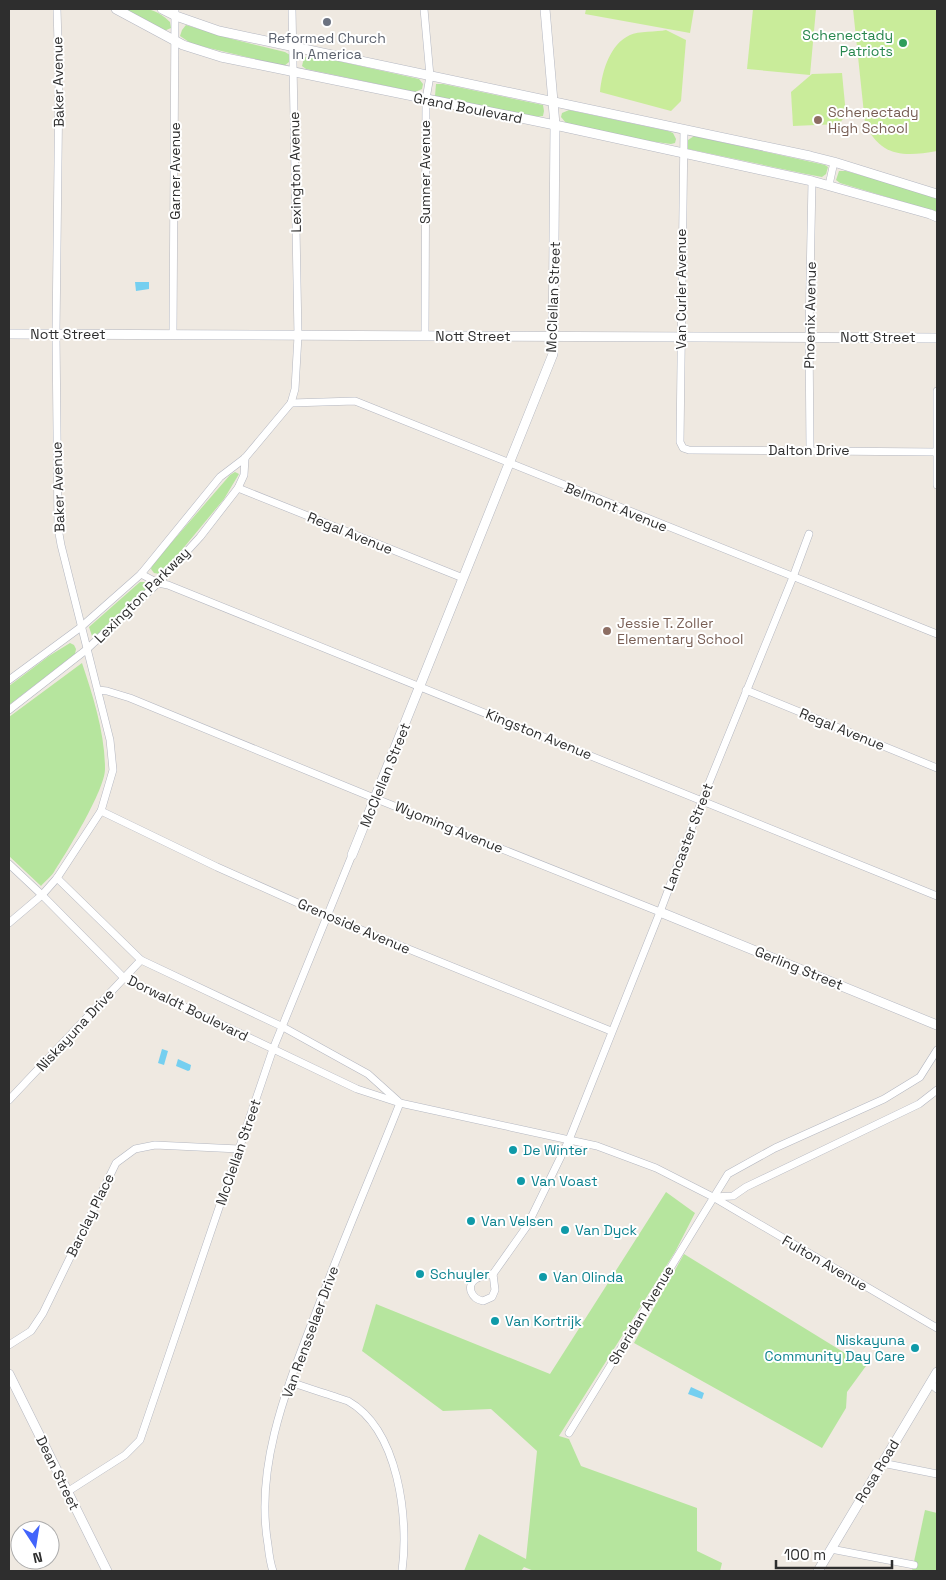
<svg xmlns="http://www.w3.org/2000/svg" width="946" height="1580" font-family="'Space Grotesk',sans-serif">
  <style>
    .green { fill: #b6e59e }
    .pitch { fill: #c9ec9a }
    .water { fill: #75cff0 }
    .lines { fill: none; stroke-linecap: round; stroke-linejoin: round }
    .minor-casing { stroke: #b4b7c1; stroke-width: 8 }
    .tertiary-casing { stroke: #b4b7c1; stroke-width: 10 }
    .secondary-casing { stroke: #b4b7c1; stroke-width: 10 }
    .minor { stroke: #fff; stroke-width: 7 }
    .tertiary { stroke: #fff; stroke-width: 9 }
    .secondary { stroke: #fff; stroke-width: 9 }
    .worship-dot { fill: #6b7280; stroke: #fff; stroke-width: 2 }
    .leisure-dot { fill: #2e9e5b; stroke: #fff; stroke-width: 2 }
    .education-dot { fill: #8d6e63; stroke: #fff; stroke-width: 2 }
    .culture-dot { fill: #0f9aa8; stroke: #fff; stroke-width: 2 }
    .labels { text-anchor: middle; stroke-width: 4; stroke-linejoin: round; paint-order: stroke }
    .leisure-label { font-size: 14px; fill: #27864d; stroke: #fff; text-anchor: end }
    .worship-label { font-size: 14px; fill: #5b616d; stroke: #fff }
    .street-label { font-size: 14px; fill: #2e2e2e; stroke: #fff }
    .education-label { font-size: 14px; fill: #785e54; stroke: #fff; text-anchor: start }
    .culture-label { font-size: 14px; fill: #0d838f; stroke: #fff; text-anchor: start }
  </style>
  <rect width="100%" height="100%" fill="#efe9e1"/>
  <g class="green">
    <path d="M123 9C145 9 153 6 170 22L171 28 164 31Z"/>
    <path d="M186 25 232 39 285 52 290 55 289 62 284 66 192 44 180 36 182 30Z"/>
    <path d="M311 55 419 79 423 84 422 89 415 92 306 69 302 66 304 58Z"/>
    <path d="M436 84H443L543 105 544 111 543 116 535 117 435 96Z"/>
    <path d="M569 110 668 131 673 133 676 139 675 143 671 144 642 140 566 123 561 117 562 113Z"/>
    <path d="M694 136 825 165 828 167 826 174 822 177 806 174 688 149V140Z"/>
    <path d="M839 171H846L914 190 937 199V214L927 209 840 183 836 180Z"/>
    <path d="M235 472 239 474 224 499 166 569 160 574 154 573 151 569 152 565 230 475Z"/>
    <path d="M140 582H145L147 585 145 590 96 636H92L89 627Z"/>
    <path d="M70 643 74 645 76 649 75 654 9 705V686L49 656Z"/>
    <path d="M82 663C93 696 105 733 105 769 105 790 67 852 54 872 51 877 45 881 41 886L9 856V717Z"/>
    <path d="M666 1192 695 1213 675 1252 559 1436 569 1439 581 1466 697 1508V1551L722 1563 720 1571H534L524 1567 521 1571H464L479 1534 526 1559 537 1451 491 1409 443 1411 362 1351 376 1304 550 1374Z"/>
    <path d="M684 1254 866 1366 847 1392 846 1408 822 1448 634 1343Z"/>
    <path d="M925 1510 937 1513V1571H912Z"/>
  </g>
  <g class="pitch">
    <path d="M586 9H694L690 33 585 14Z"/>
    <path d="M753 9H816L810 75 747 69Z"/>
    <path d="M853 9H937V151C904 157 880 157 865 123Z"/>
    <path d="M666 30 686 40 681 101 671 111 600 92C602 71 610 44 630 35 638 31 657 32 666 30Z"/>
    <path d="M842 73 846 115 839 124 793 126 791 92 812 74Z"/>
  </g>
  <g class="water">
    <path d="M135 282H149V289L136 291Z"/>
    <path d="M162 1049 168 1051 164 1065 158 1063Z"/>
    <path d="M178 1059 191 1065 190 1070 188 1071 176 1066Z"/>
    <path d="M691 1387 704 1393 702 1399 688 1394Z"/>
  </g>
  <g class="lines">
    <defs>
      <g id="minor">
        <path d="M424 9 430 76 426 99 425 336"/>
        <path d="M684 129 680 442 683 448 689 450 936 452"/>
        <path d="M829 185 834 162"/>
        <path d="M173 334 175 9"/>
        <path d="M937 391V485"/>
        <path d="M291 403 355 401 937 634"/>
        <path d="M810 450 809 333 812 181"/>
        <path d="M238 488 463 578"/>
        <path d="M141 574 158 583 168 585 937 896"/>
        <path d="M9 680 81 627 141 574 220 477 245 458 291 403 295 389 298 336 292 9"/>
        <path d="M98 690 107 691 130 698 369 796 660 912"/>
        <path d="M746 690 937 768"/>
        <path d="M9 710 86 650 158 583 200 537 238 488 244 475 245 458"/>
        <path d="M101 811 217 867 327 916 611 1031"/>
        <path d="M9 864 42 895 124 978 357 1089 400 1103 597 1146 656 1168 713 1197 937 1328"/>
        <path d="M57 878 141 960 283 1027 368 1074 398 1101"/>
        <path d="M9 923 42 895 57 878 101 811 113 770 110 740 61 545 58 528 56 334 59 77 57 9"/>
        <path d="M9 1100 141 960"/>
        <path d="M713 1197 733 1196 746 1187 919 1104 937 1090"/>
        <path d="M493 1274 527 1226 569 1140 660 912 702 800 793 577 809 534"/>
        <path d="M493 1274 495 1290 492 1297 483 1301C472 1299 465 1286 476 1279 480 1276 487 1275 493 1274Z"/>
        <path d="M9 1345 31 1331 43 1313 116 1163 135 1149 155 1145 239 1149"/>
        <path d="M290 1382C303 1386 316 1391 330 1395 335 1397 342 1399 348 1401 399 1430 409 1519 402 1571"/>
        <path d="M930 1383 937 1389"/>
        <path d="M569 1433 728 1174 775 1148 884 1099 920 1077 937 1050"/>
        <path d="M882 1463 937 1474"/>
        <path d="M67 1492 125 1455 140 1440 273 1049 352 855"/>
        <path d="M831 1549 914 1565"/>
        <path d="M273 1571C270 1563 269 1554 268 1545 254 1463 289 1383 318 1307 344 1238 373 1171 400 1103"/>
      </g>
      <g id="tertiary">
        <path d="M116 9 183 45 221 57 555 125 812 181 930 214 937 217"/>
        <path d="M162 9 176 16 219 31 810 156 834 162 937 194"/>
        <path d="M352 855 553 354 555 125 545 9"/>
        <path d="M660 912 937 1025"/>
        <path d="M9 1374 107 1571"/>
        <path d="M818 1571 937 1372"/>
      </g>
      <path id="secondary" d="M9 334 937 338"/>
    </defs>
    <use href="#minor" class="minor-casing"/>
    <use href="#tertiary" class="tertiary-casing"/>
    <use href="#secondary" class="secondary-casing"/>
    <use href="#minor" class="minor"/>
    <use href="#tertiary" class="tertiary"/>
    <use href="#secondary" class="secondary"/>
  </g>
  <circle class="worship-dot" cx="327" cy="22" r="5"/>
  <circle class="leisure-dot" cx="903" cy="43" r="5"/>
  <g class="education-dot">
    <circle cx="818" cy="120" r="5"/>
    <circle cx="607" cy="631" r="5"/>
  </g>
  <g class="culture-dot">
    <circle cx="513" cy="1150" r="5"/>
    <circle cx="521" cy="1181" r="5"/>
    <circle cx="471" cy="1221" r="5"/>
    <circle cx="565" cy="1230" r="5"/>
    <circle cx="420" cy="1274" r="5"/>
    <circle cx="543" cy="1277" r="5"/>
    <circle cx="495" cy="1321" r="5"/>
    <circle cx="915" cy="1348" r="5"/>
  </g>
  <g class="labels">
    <g class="leisure-label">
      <text x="893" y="40">Schenectady<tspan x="893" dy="16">Patriots</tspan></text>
    </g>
    <g class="worship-label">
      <text x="327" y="43">Reformed Church<tspan x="327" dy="16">In America</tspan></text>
    </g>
    <g class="street-label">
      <text transform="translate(58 82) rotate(-91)" y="5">Baker Avenue</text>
      <text transform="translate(468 108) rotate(11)" y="5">Grand Boulevard</text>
      <text transform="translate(175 171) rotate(-90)" y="5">Garner Avenue</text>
      <text transform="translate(295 172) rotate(-91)" y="5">Lexington Avenue</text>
      <text transform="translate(425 172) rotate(-90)" y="5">Sumner Avenue</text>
      <text transform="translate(681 289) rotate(-90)" y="5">Van Curler Avenue</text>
      <text transform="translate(553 297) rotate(-88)" y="5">McClellan Street</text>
      <text transform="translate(810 315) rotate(-89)" y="5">Phoenix Avenue</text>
      <text x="68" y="339">Nott Street</text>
      <text x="473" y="341">Nott Street</text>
      <text x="878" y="342">Nott Street</text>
      <text x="809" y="455">Dalton Drive</text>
      <text transform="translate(58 487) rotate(-92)" y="5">Baker Avenue</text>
      <text transform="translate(616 507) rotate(22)" y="5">Belmont Avenue</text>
      <text transform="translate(350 533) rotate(22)" y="5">Regal Avenue</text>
      <text transform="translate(142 595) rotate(-45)" y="5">Lexington Parkway</text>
      <text transform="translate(842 729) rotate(22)" y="5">Regal Avenue</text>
      <text transform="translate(539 734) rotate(22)" y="5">Kingston Avenue</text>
      <text transform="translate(385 775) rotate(-68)" y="5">McClellan Street</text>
      <text transform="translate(449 827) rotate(22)" y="5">Wyoming Avenue</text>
      <text transform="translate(688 837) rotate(-69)" y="5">Lancaster Street</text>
      <text transform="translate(354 926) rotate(23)" y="5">Grenoside Avenue</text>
      <text transform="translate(799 968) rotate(22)" y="5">Gerling Street</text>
      <text transform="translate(188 1008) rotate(26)" y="5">Dorwaldt Boulevard</text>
      <text transform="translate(75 1030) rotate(-47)" y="5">Niskayuna Drive</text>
      <text transform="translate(238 1152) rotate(-71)" y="5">McClellan Street</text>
      <text transform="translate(90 1215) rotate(-64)" y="5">Barclay Place</text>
      <text transform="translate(825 1263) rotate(30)" y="5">Fulton Avenue</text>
      <text transform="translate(641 1315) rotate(-59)" y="5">Sheridan Avenue</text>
      <text transform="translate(310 1332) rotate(-70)" y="5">Van Rensselaer Drive</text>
      <text transform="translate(877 1471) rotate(-59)" y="5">Rosa Road</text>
      <text transform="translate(58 1473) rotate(64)" y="5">Dean Street</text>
    </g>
    <g class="education-label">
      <text x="828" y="117">Schenectady<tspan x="828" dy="16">High School</tspan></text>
      <text x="617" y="628">Jessie T. Zoller<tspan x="617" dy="16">Elementary School</tspan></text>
    </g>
    <g class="culture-label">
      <text x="523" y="1155">De Winter</text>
      <text x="531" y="1186">Van Voast</text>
      <text x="481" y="1226">Van Velsen</text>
      <text x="575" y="1235">Van Dyck</text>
      <text x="430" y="1279">Schuyler</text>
      <text x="553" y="1282">Van Olinda</text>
      <text x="505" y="1326">Van Kortrijk</text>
      <text x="905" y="1345" text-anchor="end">Niskayuna<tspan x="905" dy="16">Community Day Care</tspan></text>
    </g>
  </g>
  <rect width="946" height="1580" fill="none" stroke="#2e2e2e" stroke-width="20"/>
  <g transform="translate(35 1545) rotate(168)"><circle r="24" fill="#ffffff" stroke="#ababab"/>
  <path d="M0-4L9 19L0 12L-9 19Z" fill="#4264fb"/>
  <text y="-8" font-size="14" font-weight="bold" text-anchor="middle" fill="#2e2e2e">N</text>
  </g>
  <path d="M776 1560v8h116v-8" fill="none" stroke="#2e2e2e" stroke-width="2.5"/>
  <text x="784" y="1560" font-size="15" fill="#2e2e2e" stroke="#ffffff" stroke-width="4" paint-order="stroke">100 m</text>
</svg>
